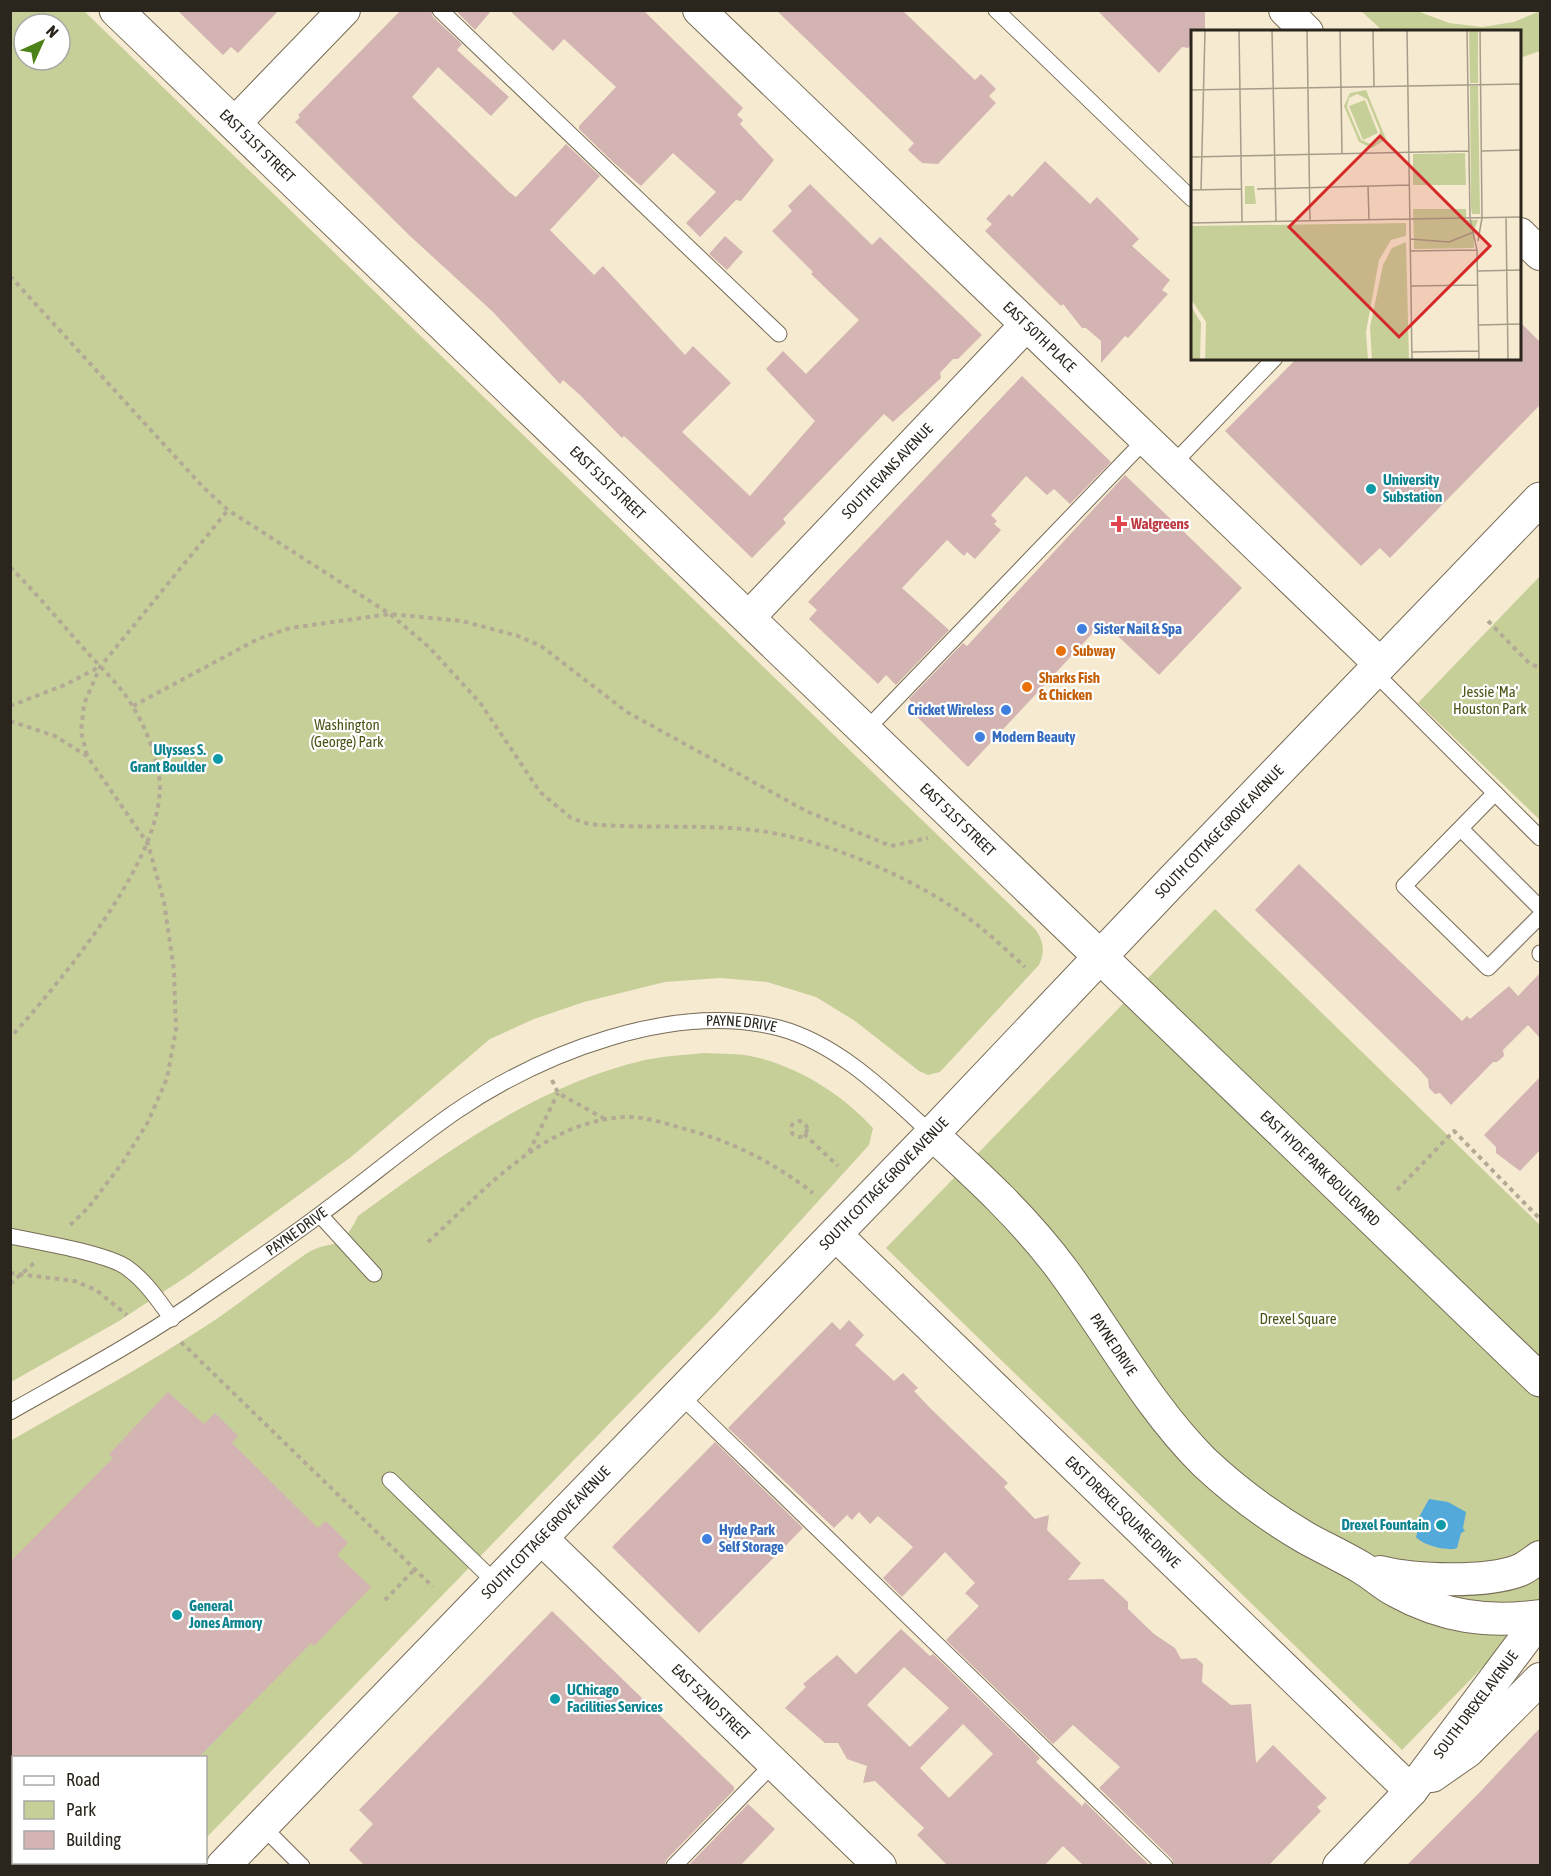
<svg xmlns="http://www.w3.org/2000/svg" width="1551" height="1876" font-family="'Asap Condensed',sans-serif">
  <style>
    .green { fill: #c7cf99; fill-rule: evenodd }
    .water { fill: #53a9d9 }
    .building { fill: #d3b4b2; fill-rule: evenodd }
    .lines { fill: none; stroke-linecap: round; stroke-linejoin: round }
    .service-casing { stroke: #776c56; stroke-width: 17 }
    .minor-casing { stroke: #776c56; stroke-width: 34 }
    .secondary-casing { stroke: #776c56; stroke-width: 35 }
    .path { stroke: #b3aa96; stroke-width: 4; stroke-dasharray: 4.5 4.5; stroke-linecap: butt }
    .service { stroke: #fff; stroke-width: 15 }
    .minor { stroke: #fff; stroke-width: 32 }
    .secondary { stroke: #fff; stroke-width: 33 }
    .culture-dot { fill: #0f9aa8; stroke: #fff; stroke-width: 2 }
    .health-dot { fill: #e0444e; stroke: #fff; stroke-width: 2 }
    .shop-dot { fill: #3f7fe0; stroke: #fff; stroke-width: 2 }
    .food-dot { fill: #e8710a; stroke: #fff; stroke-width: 2 }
    .labels { text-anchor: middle; stroke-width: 4.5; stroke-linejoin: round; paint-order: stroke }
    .street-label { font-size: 15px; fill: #2b261d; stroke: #fff }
    .culture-label { font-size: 15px; font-weight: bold; fill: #0d838f; stroke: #fff; text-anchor: start }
    .health-label { font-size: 15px; font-weight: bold; fill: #be3a42; stroke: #fff; text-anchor: start }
    .shop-label { font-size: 15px; font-weight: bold; fill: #366cbe; stroke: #fff; text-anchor: start }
    .food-label { font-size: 15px; font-weight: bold; fill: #c56008; stroke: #fff; text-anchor: start }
    .park-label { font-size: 15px; fill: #4e5416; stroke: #fff }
    .inset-road { fill: none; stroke: #a59c89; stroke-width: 1.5 }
    .view { fill: #d62828; fill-opacity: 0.15; stroke: #d62828; stroke-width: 3 }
    .inset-edge { fill: none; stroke: #2b261d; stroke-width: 3 }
  </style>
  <rect width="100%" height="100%" fill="#f6ead1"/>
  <g class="green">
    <path d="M10 11H84L1036 930C1044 943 1045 951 1039 965L940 1072 928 1075 919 1071 855 1021 816 997 767 982 720 978 665 982 584 1002 534 1019 490 1039 351 1157 189 1275 119 1321 11 1382ZM24 24H60V60H24Z"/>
    <path d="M1361 11H1417L1449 23 1482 27 1514 22 1540 11V51L1520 58V32L1383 31Z"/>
    <path d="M1540 576V820L1418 703Z"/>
    <path d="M1215 909 1540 1225V1608L1402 1750 886 1248Z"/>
    <path d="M704 1053C720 1054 739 1053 755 1057 799 1067 843 1095 873 1128L869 1145 717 1313 206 1838V1758H14V1862L182 1863 179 1865H11L10 1441C80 1401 151 1363 218 1318 247 1298 274 1276 303 1256 331 1236 338 1257 358 1216 446 1152 537 1085 645 1060 664 1056 685 1055 704 1053Z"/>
  </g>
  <path class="water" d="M1429 1499 1448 1502 1466 1512 1463 1528 1465 1531 1461 1533 1457 1548C1449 1552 1422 1545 1416 1537L1420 1522 1418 1519Z"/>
  <g class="building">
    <path d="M177 10H279L238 53 231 47 223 55Z"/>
    <path d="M401 10H431L433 17 462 44 457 50 509 97 491 116 438 67 412 97 509 192 516 197 566 144 600 176 550 230 594 275 603 266 685 355 693 346 731 383 682 432 750 496 815 421 766 369 783 351 806 374 859 320 811 274 813 272 772 231 792 211 788 206 810 184 872 245 880 237 982 335 958 359H953L940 373 941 378 893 422 884 414 783 519 786 523 752 558 656 466 624 436 622 438 580 395 563 380 560 384 493 312 410 236 295 122 300 117 298 115Z"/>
    <path d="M455 10H492L475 30Z"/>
    <path d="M509 10H643L743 108 737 115 743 120 740 124 774 160 741 201 736 200 700 237 686 223 716 192 673 153 641 186 613 162 579 129V126L616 87 564 39 553 51Z"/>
    <path d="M776 10H902L975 80 981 74 996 89 989 96 996 103 938 164 922 163 908 150 914 143Z"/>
    <path d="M1097 10H1205V30L1192 32V43L1188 48 1182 47 1159 73Z"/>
    <path d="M1045 161 1090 204 1097 197 1139 239 1132 246 1170 280 1162 290 1168 294 1128 338 1125 336 1101 363V341L1086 328H1082L1063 304 1061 306 985 231 992 224 986 219 1009 194 1012 197Z"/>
    <path d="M725 236 743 252 727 270 709 254Z"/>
    <path d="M1520 322 1540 342V405L1390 558 1380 548 1361 566 1225 431 1297 358H1520Z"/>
    <path d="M1022 376 1111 462 1070 504 1054 489 1047 495 1026 476 991 515 997 521 994 524 1001 530 975 559 967 552 964 556 947 540 902 588 949 630 896 685 886 675 878 684 809 619 817 610 808 602Z"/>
    <path d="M1125 475 1242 588 1159 675 1103 622 968 767 909 709 914 704 909 699 963 643 967 646Z"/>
    <path d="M1299 864 1462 1021 1467 1016 1470 1019 1509 986 1518 996 1540 973V1038L1528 1025 1503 1050 1504 1056 1497 1062H1493L1451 1105 1440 1093 1435 1094 1429 1088 1428 1079 1418 1068 1255 910Z"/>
    <path d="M1540 1077V1150L1520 1171 1496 1153V1147L1484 1135Z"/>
    <path d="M849 1320 864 1335 855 1345 894 1381 903 1373 918 1388 914 1391 930 1408 1008 1483 1004 1487 1035 1519 1049 1515 1047 1530 1081 1563 1068 1580 1103 1579 1128 1602V1609L1154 1634 1175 1648 1181 1659 1196 1658 1203 1664 1202 1682 1231 1705 1251 1704 1256 1763 1273 1745 1327 1798 1317 1807 1321 1811 1268 1866H1174L1172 1859 1099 1788 1120 1767 1073 1725 1053 1744 946 1640 979 1606 965 1593 975 1583 945 1552 902 1597 883 1578 913 1547 878 1516 870 1524 859 1512 852 1520 847 1515 834 1528 728 1428 832 1322 840 1330Z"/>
    <path d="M168 1392 204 1424 215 1413 238 1436 232 1443 318 1528 326 1521 348 1543 337 1555 371 1587 314 1646 311 1643 198 1758H10V1562L113 1458 109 1454Z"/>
    <path d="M715 1442 803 1528 699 1633 612 1547Z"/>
    <path d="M552 1611 734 1787V1790L667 1859 664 1866H365L349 1850 373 1824 359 1810Z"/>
    <path d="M901 1629 930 1656 933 1654 1040 1758 1036 1762 1082 1806 1085 1802 1150 1866H1084L1063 1846 1044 1866H948L917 1835 924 1828 875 1781 863 1783 867 1766 847 1759 838 1743H825L785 1708 806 1687 803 1684 837 1655 856 1674ZM904 1667 949 1708 910 1747 867 1705ZM963 1724 993 1754 949 1798 920 1768Z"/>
    <path d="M1540 1728V1866H1406L1479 1793Z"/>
    <path d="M748 1804 775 1829 740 1866H688Z"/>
  </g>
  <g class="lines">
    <defs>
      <g id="service">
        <path d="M440 10 779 334"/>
        <path d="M996 10 1192 199"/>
        <path d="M1172 465 1275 358"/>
        <path d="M1373 671 1540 838"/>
        <path d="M866 730 1146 439"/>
        <path d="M1495 793 1404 886 1488 968 1540 916"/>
        <path d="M1461 829 1540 908"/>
        <path d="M1540 953V954"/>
        <path d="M320 1215 374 1274"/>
        <path d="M10 1236C38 1242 105 1253 126 1267 146 1281 158 1300 172 1319"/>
        <path d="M679 1394 1165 1866"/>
        <path id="s1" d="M10 1412C77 1374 145 1338 208 1293 246 1267 285 1241 322 1213 367 1180 409 1144 455 1112 542 1053 673 1001 779 1028 839 1044 888 1094 932 1134"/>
        <path d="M390 1480 497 1584"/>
        <path d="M262 1826 302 1866"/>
        <path d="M674 1866 774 1763"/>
      </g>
      <g id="minor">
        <path id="s2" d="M699 10 1380 664"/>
        <path d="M1285 10 1307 32"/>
        <path d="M234 124 344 10"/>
        <path d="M1520 234 1540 254"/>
        <path id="s3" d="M749 617 1026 325"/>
        <path id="s4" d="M932 1134C979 1177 1026 1220 1064 1272 1110 1335 1148 1406 1204 1462 1235 1491 1270 1517 1306 1538 1324 1548 1344 1557 1362 1568 1374 1575 1384 1585 1396 1591 1443 1617 1488 1623 1540 1616"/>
        <path id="s5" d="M835 1234 1411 1791"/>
        <path id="s6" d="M541 1538 880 1866"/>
        <path d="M1380 1572C1415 1581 1488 1583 1520 1570 1527 1567 1534 1561 1540 1557"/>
        <path d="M1432 1776 1468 1751 1540 1679"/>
        <path id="s7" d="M1339 1866 1411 1791 1540 1619"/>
      </g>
      <g id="secondary">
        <path id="s8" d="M116 10 1540 1380"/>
        <path id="s9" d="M223 1866 932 1134 1172 881 1540 499"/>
      </g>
    </defs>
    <use href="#service" class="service-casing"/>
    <use href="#minor" class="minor-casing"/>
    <use href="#secondary" class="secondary-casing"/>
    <g class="path">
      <path d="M10 276 203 487 228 510 390 614 430 648 481 704 540 792 571 818 589 824C644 829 699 824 753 830 817 837 897 871 951 906 978 923 1002 946 1025 967"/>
      <path d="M10 567C37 594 61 623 86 651 102 669 122 687 133 707 145 726 155 752 159 775 171 852 60 982 10 1038"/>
      <path d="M1488 621 1529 663 1540 668"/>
      <path d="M10 706 67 684 99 667"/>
      <path d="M133 706 258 639 290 628 390 614 462 621 518 636 541 646 627 712 806 811 891 846 928 838"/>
      <path d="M10 721 55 736 87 756 148 844 164 902 174 970 176 1030 167 1078 148 1122 123 1162 88 1208 68 1227"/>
      <path d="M87 755 81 732 84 704 100 667 228 510"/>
      <path d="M552 1080 558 1093 605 1119"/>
      <circle cx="799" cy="1129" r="8"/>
      <path d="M804 1134 838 1166"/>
      <path d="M529 1152 558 1093"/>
      <path d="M1397 1190 1454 1131 1540 1219"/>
      <path d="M428 1242C485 1190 542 1122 624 1117 645 1116 671 1125 692 1131 736 1143 777 1165 813 1193"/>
      <path d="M10 1273 75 1281 96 1290 127 1315"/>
      <path d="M10 1284 34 1263"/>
      <path d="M181 1342 433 1587"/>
      <path d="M385 1600 415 1569"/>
    </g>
    <use href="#service" class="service"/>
    <use href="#minor" class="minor"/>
    <use href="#secondary" class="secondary"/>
  </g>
  <g class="culture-dot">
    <circle cx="1371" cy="489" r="6"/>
    <circle cx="218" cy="759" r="6"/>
    <circle cx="1441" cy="1525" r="6"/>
    <circle cx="177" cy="1615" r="6"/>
    <circle cx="555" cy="1699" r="6"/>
  </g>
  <path class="health-dot" d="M1116 515h6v6h6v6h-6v6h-6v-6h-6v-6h6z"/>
  <g class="shop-dot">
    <circle cx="1082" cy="629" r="6"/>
    <circle cx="1006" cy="710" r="6"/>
    <circle cx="980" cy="737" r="6"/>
    <circle cx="707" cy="1539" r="6"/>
  </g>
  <g class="food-dot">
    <circle cx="1061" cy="651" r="6"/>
    <circle cx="1027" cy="687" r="6"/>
  </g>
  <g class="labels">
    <g class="street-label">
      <text dy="5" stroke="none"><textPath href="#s8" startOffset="196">EAST 51ST STREET</textPath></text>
      <text dy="5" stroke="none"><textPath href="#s2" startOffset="472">EAST 50TH PLACE</textPath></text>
      <text dy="5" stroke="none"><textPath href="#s3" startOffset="201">SOUTH EVANS AVENUE</textPath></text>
      <text dy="5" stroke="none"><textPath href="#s8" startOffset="682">EAST 51ST STREET</textPath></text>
      <text dy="5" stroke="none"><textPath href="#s8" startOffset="1168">EAST 51ST STREET</textPath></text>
      <text dy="5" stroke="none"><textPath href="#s9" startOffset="1436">SOUTH COTTAGE GROVE AVENUE</textPath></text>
      <text dy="5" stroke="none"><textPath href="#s1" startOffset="843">PAYNE DRIVE</textPath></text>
      <text dy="5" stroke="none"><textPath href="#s8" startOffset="1671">EAST HYDE PARK BOULEVARD</textPath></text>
      <text dy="5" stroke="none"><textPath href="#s9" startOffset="950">SOUTH COTTAGE GROVE AVENUE</textPath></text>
      <text dy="5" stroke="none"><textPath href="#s1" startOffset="339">PAYNE DRIVE</textPath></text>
      <text dy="5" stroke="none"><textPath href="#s4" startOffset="279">PAYNE DRIVE</textPath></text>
      <text dy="5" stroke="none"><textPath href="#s5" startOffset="400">EAST DREXEL SQUARE DRIVE</textPath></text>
      <text dy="5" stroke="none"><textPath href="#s9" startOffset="464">SOUTH COTTAGE GROVE AVENUE</textPath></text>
      <text dy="5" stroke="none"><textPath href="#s6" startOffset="236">EAST 52ND STREET</textPath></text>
      <text dy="5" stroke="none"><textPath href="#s7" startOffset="212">SOUTH DREXEL AVENUE</textPath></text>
    </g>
    <g class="culture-label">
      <text x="1383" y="485">University<tspan x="1383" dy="17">Substation</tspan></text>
      <text x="206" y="755" text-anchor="end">Ulysses S.<tspan x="206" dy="17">Grant Boulder</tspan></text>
      <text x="1429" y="1530" text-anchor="end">Drexel Fountain</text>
      <text x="189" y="1611">General<tspan x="189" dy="17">Jones Armory</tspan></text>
      <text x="567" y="1695">UChicago<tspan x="567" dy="17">Facilities Services</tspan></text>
    </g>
    <g class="health-label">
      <text x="1131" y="529">Walgreens</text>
    </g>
    <g class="shop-label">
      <text x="1094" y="634">Sister Nail &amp; Spa</text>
      <text x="994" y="715" text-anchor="end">Cricket Wireless</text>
      <text x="992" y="742">Modern Beauty</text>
      <text x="719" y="1535">Hyde Park<tspan x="719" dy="17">Self Storage</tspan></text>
    </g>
    <g class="food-label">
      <text x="1073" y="656">Subway</text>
      <text x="1039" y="683">Sharks Fish<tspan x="1039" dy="17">&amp; Chicken</tspan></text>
    </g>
    <g class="park-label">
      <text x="1490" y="697">Jessie 'Ma'<tspan x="1490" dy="17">Houston Park</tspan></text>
      <text x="347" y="730">Washington<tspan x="347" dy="17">(George) Park</tspan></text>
      <text x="1298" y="1324">Drexel Square</text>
    </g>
  </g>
  <g transform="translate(1191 30)">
    <rect width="330" height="330" fill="#f6ead1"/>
    <path d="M278 0H287V53H279ZM279 56H287L289 184H281L280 177ZM175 60 195 109 181 118 168 112 153 76 159 63ZM166 64 176 69 189 101 188 110 182 115 170 110 156 77 158 68ZM174 70 187 103 172 110 158 76ZM274 123 275 155H222V124ZM54 156H63L65 174H54ZM222 179H275V190H287L283 200V218L223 219ZM215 193V206L200 210 188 230 175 302 177 330H14L15 292 0 269V196ZM215 212 218 330H181L179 297 192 235 201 218ZM0 276 10 293 9 330H0Z" fill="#c7cf99" fill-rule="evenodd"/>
    <path class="inset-road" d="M48 0 51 192M81 0 85 192M116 0 119 191M149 0 151 123M182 0 183 56M216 0 221 330M276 0 279 188 286 220 288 330M0 60 330 54M291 121 330 120M0 127 278 121M177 156 178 190M66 159 218 155M0 160 51 159M10 160 14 0M315 187 317 330M0 193 330 187M219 209 258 212 283 202M287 211 291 188 289 0M219 221 286 220M286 241 330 240M220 256 286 255M287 295 330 294M221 322 288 321"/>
    <path class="view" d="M189 106 299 216 208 307 98 197Z"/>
    <rect width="330" height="330" class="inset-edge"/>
  </g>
  <rect width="1551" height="1876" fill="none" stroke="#2b261d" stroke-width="24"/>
  <rect x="12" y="1756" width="195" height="108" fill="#ffffff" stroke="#aaa8a5" stroke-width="1.5"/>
  <rect x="24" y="1776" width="30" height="9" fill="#ffffff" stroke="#aaa8a5" stroke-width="1.5"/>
  <text x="66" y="1786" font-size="18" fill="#2b261d">Road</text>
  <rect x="24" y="1801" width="30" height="18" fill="#c7cf99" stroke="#aaa8a5" stroke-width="1.5"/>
  <text x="66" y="1816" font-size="18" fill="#2b261d">Park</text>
  <rect x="24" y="1831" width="30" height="18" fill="#d3b4b2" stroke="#aaa8a5" stroke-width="1.5"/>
  <text x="66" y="1846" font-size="18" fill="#2b261d">Building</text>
  <g transform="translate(42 42) rotate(45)"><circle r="28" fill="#ffffff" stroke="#aaa8a5" stroke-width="1.5"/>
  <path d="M0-4.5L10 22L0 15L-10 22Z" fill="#4d8218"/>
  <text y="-9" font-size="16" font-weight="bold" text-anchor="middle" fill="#2b261d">N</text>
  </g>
</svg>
